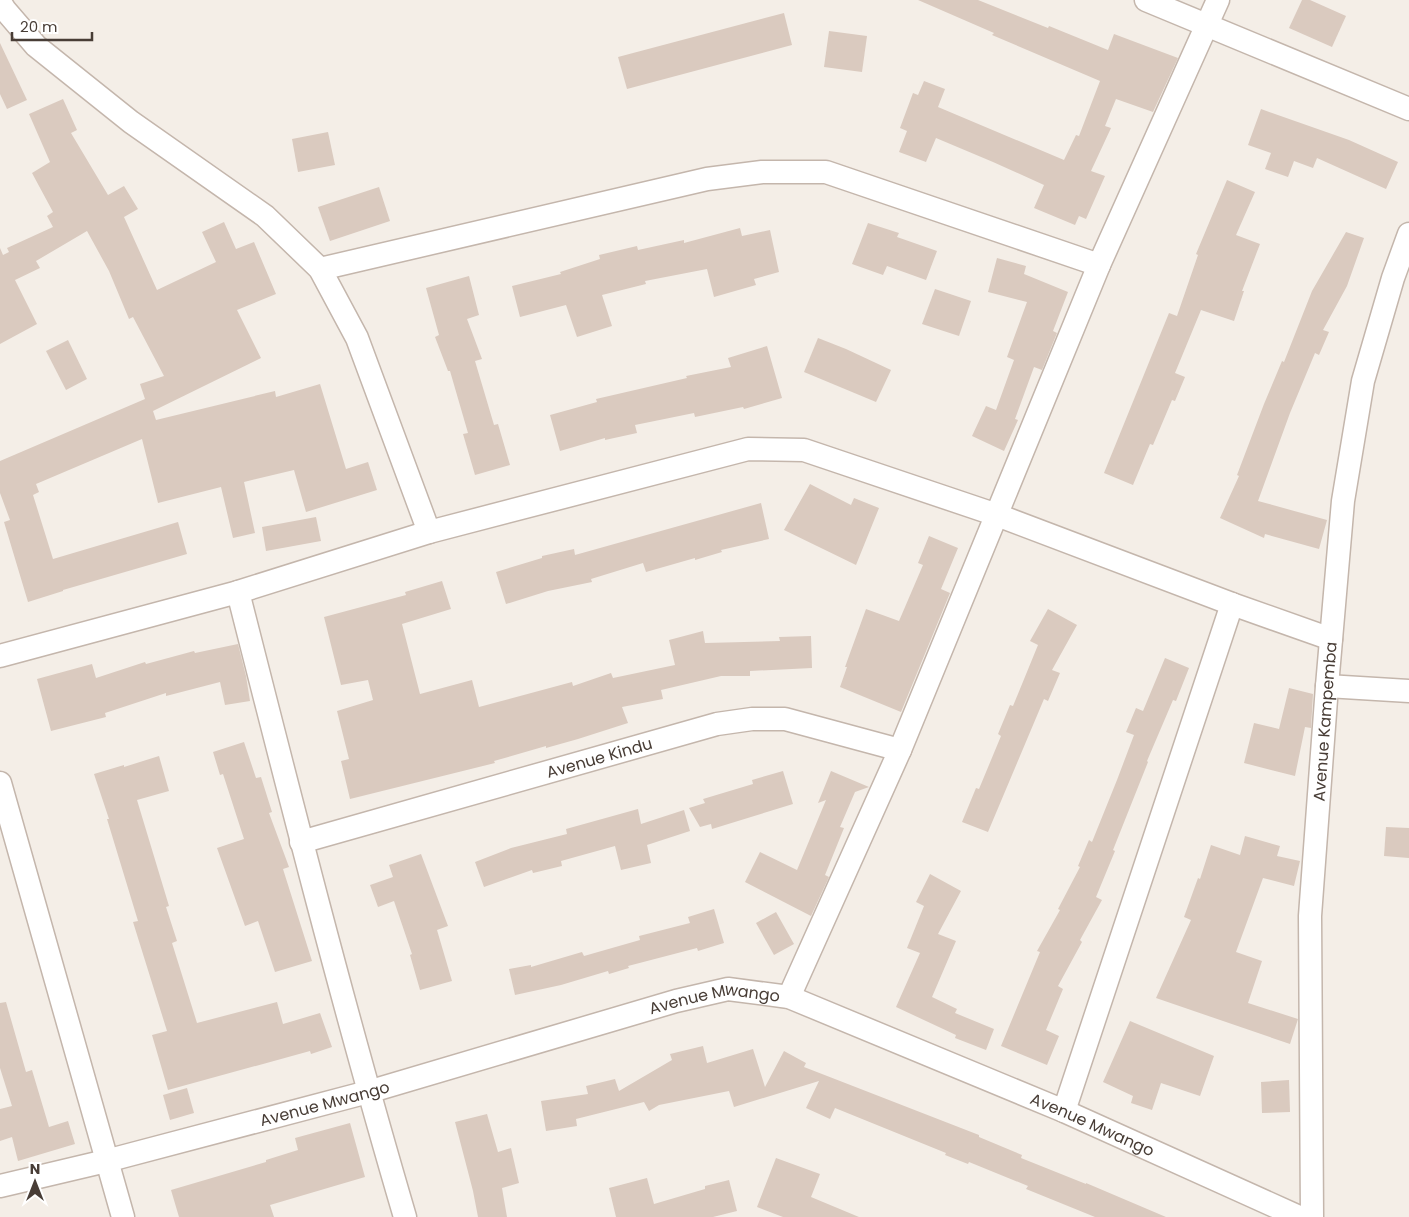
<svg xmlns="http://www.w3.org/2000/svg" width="1409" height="1217" font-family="Poppins,sans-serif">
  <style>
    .building { fill: #dacabf }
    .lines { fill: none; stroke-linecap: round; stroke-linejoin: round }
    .minor-casing { stroke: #c4b6ac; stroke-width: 25 }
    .minor { stroke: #fff; stroke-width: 22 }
    .labels { text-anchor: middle; stroke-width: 4; stroke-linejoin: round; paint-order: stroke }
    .street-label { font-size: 16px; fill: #483d36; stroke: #fff }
  </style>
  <rect width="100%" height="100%" fill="#f4eee7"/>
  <g class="building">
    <path d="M918 0H978L1048 28 1049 26 1108 50 1114 34 1178 58 1153 112 1116 99 1105 126 1111 128 1091 171 1105 176 1086 219 1079 216 1075 225 1034 208 1044 185 993 162 936 138 926 162 899 152 907 131 900 128 913 93 918 95 924 81 945 89 938 107 1064 160 1076 135 1079 136 1100 81 992 35 994 33Z"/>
    <path d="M1302 0H1310L1346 16 1332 47 1289 28Z"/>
    <path d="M784 13 792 45 627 89 618 57Z"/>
    <path d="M829 31 867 36 862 72 824 67Z"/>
    <path d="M0 43 27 100 7 109 0 94Z"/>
    <path d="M63 99 77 130 71 133 108 195 124 186 138 209 124 217 157 290 216 262 202 232 224 222 236 249 254 242 276 294 237 310 261 358 153 411 156 420 275 391 276 397 320 384 346 469 368 462 377 490 306 512 294 470 244 482 255 533 233 538 221 487 158 503 142 439 36 484 39 492 33 495 53 559 178 522 187 554 63 590V591L28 602 4 522 10 520 0 493V461L145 399 140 384 164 376 133 317 129 319 109 271 87 231 36 261 40 268 15 280 37 324 0 344V248L3 255 9 252 7 248 53 227 47 216 53 212 32 173 50 162 29 114Z"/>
    <path d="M1261 109 1349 140 1398 162 1386 189 1317 158 1313 168 1294 161 1288 177 1265 169 1271 153 1248 145Z"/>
    <path d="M328 132 335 165 298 172 292 139Z"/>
    <path d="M1227 180 1255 192 1236 235 1260 244 1242 291H1244L1234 321 1201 310 1175 373 1185 377 1175 401 1172 400 1153 445 1150 444 1133 485 1104 473 1169 313 1177 316 1198 255 1196 254Z"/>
    <path d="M379 187 390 221 330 241 318 207Z"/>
    <path d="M868 223 899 233 897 237 937 251 926 280 887 266 883 275 852 264Z"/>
    <path d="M740 228 742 236 770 230 779 272 754 279 756 285 714 297 707 269 645 281 646 284 602 295 612 326 577 337 566 305 520 317 512 286 561 274 560 272 600 259 599 255 637 246 638 250 684 240V243Z"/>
    <path d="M1346 232 1364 238 1347 286 1323 330 1329 332 1319 355 1315 353 1290 413 1258 501 1327 520 1319 549 1265 534 1264 538 1220 518 1239 476 1237 475 1264 404 1282 361 1284 362 1312 291Z"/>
    <path d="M997 258 1026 266 1024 274 1068 292 1053 331 1057 333 1042 370 1034 367 1015 419 1018 420 1004 451 972 436 986 406 996 410 1014 360 1007 357 1027 302 988 292Z"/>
    <path d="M469 276 479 315 467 319 482 359 475 361 494 425 498 424 510 465 475 475 463 434 468 433 450 371H448L435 337 439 335 426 288Z"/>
    <path d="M935 289 971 301 959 336 922 324Z"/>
    <path d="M818 338 846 349 891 370 876 402 804 372Z"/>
    <path d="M68 340 87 379 66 390 46 351Z"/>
    <path d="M767 346 782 398 744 409 743 407 695 417 694 413 635 425 637 433 605 440V438L560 451 550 415 597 402 596 399 687 378 686 376 731 367 728 358Z"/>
    <path d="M810 484 851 505 854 498 879 508 856 565 784 530Z"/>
    <path d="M761 503 769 539 721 550 722 552 695 560V558L646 572 643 563 591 579 592 582 548 591 506 604 496 572 542 558V556L574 549 575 555Z"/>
    <path d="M316 517 321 541 266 551 262 527Z"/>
    <path d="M929 536 958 548 941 589 950 593 901 712 840 687 847 667H845L866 609 899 621 923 565 918 563Z"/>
    <path d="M442 581 451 609 402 624 420 694 472 680 479 707 572 682 573 686 611 673 613 678 675 665 669 640 703 631 705 643 780 641 779 637 811 636 812 668 750 671V676H721L661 690 663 699 622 707 628 723 578 739 546 748V746L494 761 495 763 350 799 341 761 349 759 337 711 373 700 368 680 341 685 324 617 406 595 405 592Z"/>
    <path d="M1048 609 1077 625 1052 670 1060 673 1048 701 1044 699 988 832 962 822 976 788 979 789 1001 736 998 734 1010 705 1013 706 1038 645 1030 641Z"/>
    <path d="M238 644 246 676 250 701 225 705 220 682 166 696V693L105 713 106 717 51 731 37 679 92 664 96 678 145 662 146 664 194 651 195 653Z"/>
    <path d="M1165 658 1189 668 1176 701 1173 700 1147 761 1148 762 1113 850 1115 851 1096 897 1102 900 1080 940 1082 942 1058 986 1063 989 1046 1030 1059 1036 1047 1065 1001 1046 1040 952 1037 951 1060 910 1058 909 1080 867 1078 866 1089 840 1092 842 1117 780 1134 735 1126 732 1136 708 1143 711Z"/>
    <path d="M1289 688 1313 694 1311 728 1305 727 1295 776 1244 763 1254 723 1279 729Z"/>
    <path d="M244 742 256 778 261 777 272 812 269 813 289 867 283 869 312 961 275 972 258 921 245 926 217 848 244 839 223 774 220 775 213 752Z"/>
    <path d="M159 756 169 791 137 800 169 906 166 907 177 941 172 943 197 1023 277 1002 283 1024 320 1013 332 1047 311 1054 310 1051 168 1090 152 1035 167 1031 133 922 138 921 107 819H109L94 774 124 765V767Z"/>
    <path d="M783 771 793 804 712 829 711 824 700 827 689 808 705 803 703 799 753 784 752 780Z"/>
    <path d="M831 771 869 787 855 792 840 827 844 828 825 875 829 877 811 916 745 882 760 852 797 870 826 800 818 803Z"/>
    <path d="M638 809 641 824 684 810 690 831 647 845 651 863 621 870 615 846 561 861 562 866 533 873 532 870 484 887 475 862 511 848 567 834 566 829Z"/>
    <path d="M1386 827 1409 828V858L1384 856Z"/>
    <path d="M1245 836 1280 846 1277 856 1300 861 1294 886 1263 878 1236 952 1262 961 1248 1003 1298 1019 1290 1044 1156 998 1191 920 1184 917 1198 878 1200 879 1211 845 1240 855Z"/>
    <path d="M421 854 448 926 437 930 452 981 420 990 410 955 412 954 394 901 378 907 370 885 393 877 389 865Z"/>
    <path d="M930 874 961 891 938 934 956 941 932 997 957 1009 955 1013 994 1029 986 1050 955 1038 956 1035 896 1007 920 953 907 948 924 906 916 902Z"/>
    <path d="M714 909 724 943 698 951 697 948 628 966 629 968 609 974 608 971 561 985 515 995 509 969 531 965V967L582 952 584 956 640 940 639 936 690 923 688 917Z"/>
    <path d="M776 912 794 944 774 955 756 923Z"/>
    <path d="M6 1002 26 1072 32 1070 49 1127 68 1121 75 1144 18 1161 12 1137 0 1141V1109L12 1106 0 1068V1003Z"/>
    <path d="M1130 1021 1214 1056 1200 1096 1161 1083 1152 1110 1131 1103 1133 1096 1103 1082Z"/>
    <path d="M703 1046 707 1063 753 1049 765 1087 784 1051 806 1063 804 1067 979 1135V1137L1022 1155 1021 1158 1086 1184V1183L1166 1217H1095L1026 1189 1028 1186 969 1162 968 1164 945 1155 946 1153 835 1108 830 1119 806 1108 819 1081 734 1107 729 1091 659 1105 649 1111 644 1102 576 1119 577 1126 546 1131 541 1101 588 1094 586 1086 615 1079 619 1091 672 1060 670 1054Z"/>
    <path d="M1289 1080 1290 1112 1262 1113 1261 1082Z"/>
    <path d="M187 1088 194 1113 170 1120 163 1095Z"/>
    <path d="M487 1114 498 1152 511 1148 519 1183 502 1188 507 1217H478L473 1191 455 1122Z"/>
    <path d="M350 1123 365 1177 270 1205 274 1217H179L171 1190 266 1162V1160L298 1150 295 1138Z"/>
    <path d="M776 1158 820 1174 811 1197 859 1217H783L757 1207Z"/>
    <path d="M647 1178 654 1204 705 1189V1186L729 1180 737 1211 713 1217H616L609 1188Z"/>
  </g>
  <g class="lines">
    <defs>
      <g id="minor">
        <path d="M1146 0 1409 109"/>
        <path d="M0 2 5 10 36 46 131 122 265 216 320 269 357 338 429 532"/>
        <path d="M320 269 707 179 762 172H826L1099 265"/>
        <path d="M238 592C291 801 344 1010 405 1217"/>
        <path d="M0 656 238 592 429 532 748 449 804 450 997 515 1232 604 1331 639"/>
        <path d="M1327 686 1409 691"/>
        <path d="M0 783 123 1217"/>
        <path id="s1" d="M301 842 717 724 752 719H785L900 750"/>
        <path d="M789 997 900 750 1099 265 1218 0"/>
        <path d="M1064 1111 1232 604"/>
        <path id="s2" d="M0 1186 106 1161 368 1092 676 1001 728 989 789 997 1064 1111 1299 1217"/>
        <path id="s3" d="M1312 1217 1310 916 1327 686 1343 501 1363 381 1393 278 1409 234"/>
      </g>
    </defs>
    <use href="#minor" class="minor-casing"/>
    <use href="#minor" class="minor"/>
  </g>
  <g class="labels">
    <g class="street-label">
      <text dy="6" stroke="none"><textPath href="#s3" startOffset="496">Avenue Kampemba</textPath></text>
      <text dy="6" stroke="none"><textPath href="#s1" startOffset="310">Avenue Kindu</textPath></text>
      <text dy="6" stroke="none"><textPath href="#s2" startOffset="740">Avenue Mwango</textPath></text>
      <text dy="6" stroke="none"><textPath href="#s2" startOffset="335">Avenue Mwango</textPath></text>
      <text dy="6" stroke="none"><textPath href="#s2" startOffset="1145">Avenue Mwango</textPath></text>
    </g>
  </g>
  <g transform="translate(35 1182)" stroke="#ffffff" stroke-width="4" paint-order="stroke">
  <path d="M0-4L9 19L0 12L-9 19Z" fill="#483d36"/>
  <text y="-8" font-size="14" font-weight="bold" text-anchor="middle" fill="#483d36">N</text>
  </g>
  <path d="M12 32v8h80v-8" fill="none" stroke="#483d36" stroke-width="2.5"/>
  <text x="20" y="32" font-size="15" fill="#483d36" stroke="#ffffff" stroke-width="4" paint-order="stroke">20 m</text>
</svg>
